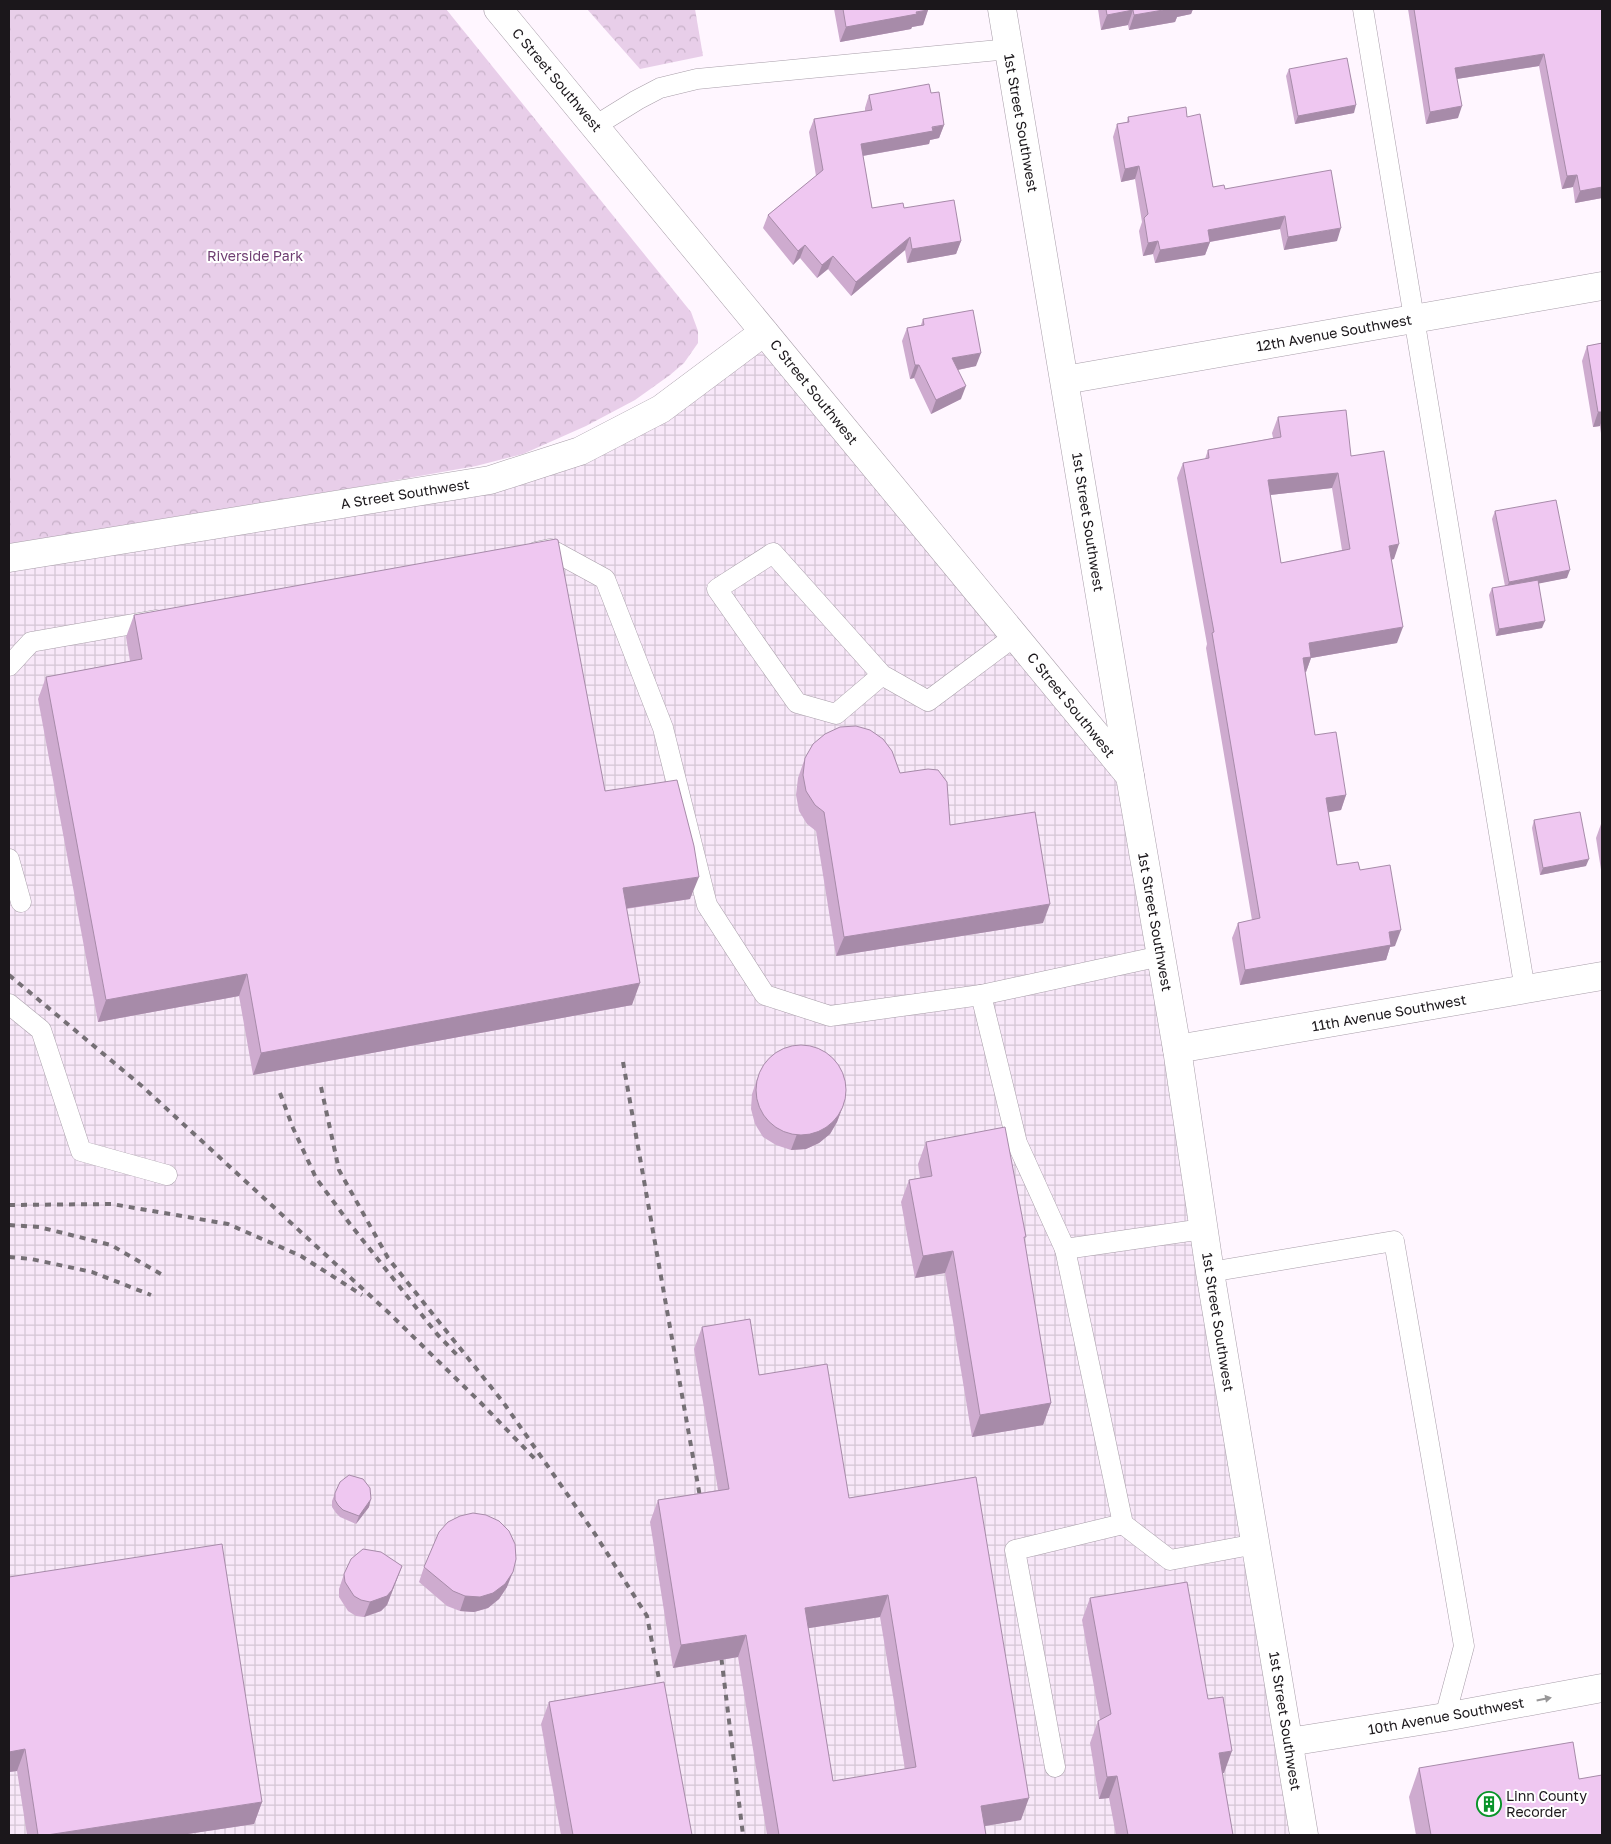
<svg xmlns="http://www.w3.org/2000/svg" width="1611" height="1844" font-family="'Golos Text',sans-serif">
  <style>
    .industrial { fill: url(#industrial-grid) }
    .park { fill: url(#park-crowns) }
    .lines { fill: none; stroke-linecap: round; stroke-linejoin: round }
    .service-casing { stroke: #a89ea9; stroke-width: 21 }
    .minor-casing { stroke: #a89ea9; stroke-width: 29 }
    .secondary-casing { stroke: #a89ea9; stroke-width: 29 }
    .service { stroke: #fff; stroke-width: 20 }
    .minor { stroke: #fff; stroke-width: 28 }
    .secondary { stroke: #fff; stroke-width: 28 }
    .rail { stroke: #756f75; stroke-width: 4; stroke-dasharray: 6 6; stroke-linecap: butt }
    .wall { fill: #ceabcf; fill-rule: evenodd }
    .shaded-wall { fill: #a78ba9 }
    .building { fill: #efc7f1; stroke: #a78ba9; fill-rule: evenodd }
    .oneway { fill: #989798 }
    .labels { text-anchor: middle; stroke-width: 4; stroke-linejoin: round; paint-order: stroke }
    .street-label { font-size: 14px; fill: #1b171b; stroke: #fff }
    .park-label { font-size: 14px; fill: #6f3e72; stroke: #fff }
    .poi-label { font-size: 14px; fill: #1b171b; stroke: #fff; text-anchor: start }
  </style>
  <defs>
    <pattern id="industrial-grid" width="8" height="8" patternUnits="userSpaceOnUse" patternTransform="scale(1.25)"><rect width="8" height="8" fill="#f8e8f9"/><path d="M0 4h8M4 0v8" fill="none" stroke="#d4c6d5"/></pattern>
    <pattern id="park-crowns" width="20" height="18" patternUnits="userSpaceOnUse" patternTransform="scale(1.25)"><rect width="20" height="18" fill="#e8cee9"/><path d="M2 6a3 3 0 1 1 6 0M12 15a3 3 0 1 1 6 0" fill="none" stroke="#c6b0c7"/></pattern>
  </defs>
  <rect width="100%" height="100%" fill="#fff6ff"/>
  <path class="industrial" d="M764 332 1130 776 1304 1835H9V558L580 451Z"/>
  <g class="park">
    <path d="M9 9H446L691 312 698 331V343L684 363 670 375 635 400 586 426 523 454 476 466 352 488 9 544Z"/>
    <path d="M587 9H695L703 56 640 69Z"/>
  </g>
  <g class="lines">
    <defs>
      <g id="service">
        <path d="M1363 9 1525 990"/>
        <path d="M595 126 637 100 660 88 697 79 1009 49"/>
        <path d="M536 552 550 549 605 579 663 728 707 905 765 995 830 1016 981 995 1161 956"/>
        <path d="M9 666 31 642 156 620"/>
        <path d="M882 675 836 714 797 703 717 589 773 553 882 675 928 701 1015 636"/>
        <path d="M9 859 21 902"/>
        <path d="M981 995 1017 1143 1065 1249 1203 1229"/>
        <path d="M9 1004 41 1030 81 1151 167 1175"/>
        <path d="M1065 1249 1123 1524 1170 1560 1256 1544"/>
        <path d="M1210 1272 1394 1241 1464 1646 1445 1717"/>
        <path d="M1055 1767 1015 1550 1123 1524"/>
      </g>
      <g id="minor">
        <path d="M1002 9 1130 776"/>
        <path d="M1065 380 1602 286"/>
        <path d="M9 558 490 480 580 451 661 409 764 332"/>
        <path d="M1177 1049 1602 976"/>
        <path d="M1289 1742 1445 1717 1602 1688"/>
      </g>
      <path id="secondary" d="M498 9 1130 776 1177 1049 1210 1272 1304 1835"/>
    </defs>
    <use href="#service" class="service-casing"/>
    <use href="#minor" class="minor-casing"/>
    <use href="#secondary" class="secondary-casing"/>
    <use href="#service" class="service"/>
    <use href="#minor" class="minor"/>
    <use href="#secondary" class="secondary"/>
    <g class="rail">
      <path d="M9 975 143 1087 389 1313 481 1403 538 1462"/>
      <path d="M623 1062 702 1508"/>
      <path d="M321 1087 339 1170 388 1258 503 1402 595 1534 647 1616 662 1695"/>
      <path d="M280 1093 293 1128 316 1178 350 1224 437 1334 458 1356"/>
      <path d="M9 1205 112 1204 228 1224 301 1256 362 1295"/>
      <path d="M9 1225 39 1227 111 1245 166 1277"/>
      <path d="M9 1257 31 1259 92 1272 151 1295"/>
      <path d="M720 1647 743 1835"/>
    </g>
  </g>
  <g class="wall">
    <path d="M834 9H928V10L923 25 912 27 911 29 840 42Z"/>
    <path d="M1098 9H1193L1191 14 1177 17 1175 22 1129 30 1128 25 1101 30Z"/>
    <path d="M1408 9H1602V198L1575 203 1573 187 1562 189 1539 66 1457 79 1458 118 1426 124Z"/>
    <path d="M1289 69 1354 113 1295 124 1286 76Z"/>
    <path d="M931 93 944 125 939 138 930 140 929 144 863 156 872 208H904L961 241 956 254 907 263 905 250 851 296 828 269 817 278 800 258 793 265 763 228 768 215 816 176 809 132 814 119 865 111V108L869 95Z"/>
    <path d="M1128 117H1187L1213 187 1225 189 1337 241 1284 250 1280 229 1210 242 1205 255 1155 263 1153 254 1143 256 1139 231 1142 222 1135 179 1121 182 1113 137 1117 124 1127 122Z"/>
    <path d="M923 319 976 366 958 370 961 399 931 414 914 378 910 379 902 341 907 328 921 325Z"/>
    <path d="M1602 343V441L1600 426 1593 427 1582 361 1587 346Z"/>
    <path d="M1278 417 1351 456 1394 559 1391 560 1397 643 1311 658 1306 672H1305L1315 735 1346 795 1341 810 1328 812 1337 865 1360 870 1395 946 1390 947 1386 960 1240 985 1232 938 1238 923 1252 920 1206 648 1207 644 1177 478 1183 463 1205 459 1208 450 1273 438 1272 433ZM1332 488 1342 550 1281 563 1270 495Z"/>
    <path d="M1495 511 1567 578 1539 583 1542 628 1496 636 1489 595 1492 588 1505 586 1492 519Z"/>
    <path d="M134 615 605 791 690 899 626 909 632 1005 253 1075 239 996 98 1022 38 699 46 677 130 661 126 637Z"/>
    <path d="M805 758 900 773 1043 923 836 956 816 831 807 824 799 811 796 795 798 778Z"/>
    <path d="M1534 820 1586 866 1540 875 1532 828Z"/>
    <path d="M1601 824H1602V876L1596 838Z"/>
    <path d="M757 1079 843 1106 837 1122 830 1134 819 1143 806 1149 791 1150 776 1145 763 1137 755 1124 751 1109 752 1094Z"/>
    <path d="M926 1142 1024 1242 1051 1403 1043 1425 972 1437 945 1273 915 1278 901 1202 909 1180 920 1178 918 1164Z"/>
    <path d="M702 1327 759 1375 849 1498 1021 1820 984 1826 986 1835H767L738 1657 673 1668 650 1522 658 1500 718 1490 694 1349ZM880 1617 905 1769 833 1781 808 1628Z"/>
    <path d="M335 1493 369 1507 356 1524 340 1517 336 1513 332 1507V1501Z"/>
    <path d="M402 1566 387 1605 381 1611 364 1617 356 1616 348 1611 339 1597V1589L344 1574Z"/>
    <path d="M424 1567 507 1587 499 1599 488 1608 474 1612 460 1611 447 1606 419 1582Z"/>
    <path d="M9 1577 262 1802 254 1824 181 1835H27L17 1771 9 1772Z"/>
    <path d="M1090 1598 1208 1699 1224 1773H1222L1233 1835H1116L1109 1798 1099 1799 1090 1743 1098 1721 1100 1720 1082 1620Z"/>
    <path d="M549 1702 692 1835H561L541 1724Z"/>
    <path d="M1419 1768 1579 1779 1602 1835H1416L1409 1797Z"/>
  </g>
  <g class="shaded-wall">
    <path d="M1169 9H1193L1191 14 1177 17 1175 22 1129 30 1134 15Z"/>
    <path d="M928 10 923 25 912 27 911 29 840 42 846 27Z"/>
    <path d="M1133 10 1128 25 1101 30 1107 15Z"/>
    <path d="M1544 54 1539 66 1450 80 1455 68Z"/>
    <path d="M1356 105 1354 113 1295 124 1298 116Z"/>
    <path d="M1462 106 1458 118 1426 124 1430 112Z"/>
    <path d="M944 125 939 138 930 140 929 144 856 157 861 144Z"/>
    <path d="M1139 166 1135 179 1121 182 1125 169Z"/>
    <path d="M1577 175 1573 187 1562 189 1567 176Z"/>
    <path d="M1602 187V198L1575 203 1580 191Z"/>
    <path d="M1285 216 1280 229 1203 243 1208 230Z"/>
    <path d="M1341 228 1337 241 1284 250 1288 237Z"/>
    <path d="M910 237 905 250 851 296 856 282Z"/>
    <path d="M961 241 956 254 907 263 912 249Z"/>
    <path d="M1158 241 1153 254 1143 256 1148 243Z"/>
    <path d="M1210 242 1205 255 1155 263 1160 250Z"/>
    <path d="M805 245 800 258 793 265 798 251Z"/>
    <path d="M833 256 828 269 817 278 822 265Z"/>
    <path d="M981 353 976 366 947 372 952 358Z"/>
    <path d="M915 365H919L914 378 910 379Z"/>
    <path d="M966 386 961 399 931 414 936 400Z"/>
    <path d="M1598 412H1602V420L1600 426 1593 427Z"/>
    <path d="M1338 473 1332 488 1262 496 1268 480Z"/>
    <path d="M1399 544 1394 559 1383 561 1389 546Z"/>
    <path d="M1570 570 1567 578 1506 590 1509 582Z"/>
    <path d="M1545 621 1542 628 1496 636 1499 629Z"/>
    <path d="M1403 627 1397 643 1311 658 1306 672 1297 674 1309 643Z"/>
    <path d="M1346 795 1341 810 1320 814 1326 798Z"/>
    <path d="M1589 859 1586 866 1540 875 1543 868Z"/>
    <path d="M699 877 690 899 615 910 623 888Z"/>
    <path d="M1050 904 1043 923 836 956 844 937Z"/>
    <path d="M1401 930 1395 946 1390 947 1386 960 1240 985 1245 970 1389 932Z"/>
    <path d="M247 974 239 996 98 1022 106 1000Z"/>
    <path d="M640 983 632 1005 253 1075 261 1053Z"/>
    <path d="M843 1106 837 1122 830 1134 819 1143 806 1149 791 1150 797 1134Z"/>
    <path d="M953 1251 945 1273 915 1278 923 1256Z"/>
    <path d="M1051 1403 1043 1425 972 1437 980 1415Z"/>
    <path d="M371 1499 369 1507 356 1524 359 1516Z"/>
    <path d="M402 1566 387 1605 381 1611 364 1617 370 1602Z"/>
    <path d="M513 1572 507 1587 499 1599 488 1608 474 1612 460 1611 465 1596Z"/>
    <path d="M888 1595 880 1617 797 1630 805 1608Z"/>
    <path d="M746 1635 738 1657 673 1668 681 1645Z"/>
    <path d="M25 1749 17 1771 9 1772V1752Z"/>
    <path d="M1232 1751 1224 1773 1211 1775 1219 1753Z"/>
    <path d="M1117 1776 1109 1798 1099 1799 1107 1777Z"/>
    <path d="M1029 1798 1021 1820 973 1828 981 1806Z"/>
    <path d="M262 1802 254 1824 181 1835H47Z"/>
  </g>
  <g class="building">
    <path d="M843 9H928V10L916 12 917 14 846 27Z"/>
    <path d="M1106 9H1169L1134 15 1133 10 1107 15Z"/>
    <path d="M1414 9H1602V187L1580 191 1577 175 1567 176 1544 54 1455 68 1462 106 1430 112Z"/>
    <path d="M1347 58 1356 105 1298 116 1289 69Z"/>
    <path d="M929 84 931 93 939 92 944 125 932 127 933 131 861 144 872 208 903 203 904 208 954 200 961 241 912 249 910 237 856 282 833 256 822 265 805 245 798 251 768 215 823 170 814 119 872 110 869 95Z"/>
    <path d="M1186 107 1187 117 1200 114 1213 187 1224 185 1225 189 1331 170 1341 228 1288 237 1285 216 1208 230 1210 242 1160 250 1158 241 1148 243 1144 218 1148 214 1139 166 1125 169 1117 124 1129 122 1128 117Z"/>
    <path d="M973 310 981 353 952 358 966 386 936 400 919 365H915L907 328 924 325 923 319Z"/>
    <path d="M1602 343V412H1598L1587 346Z"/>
    <path d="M1346 410 1351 456 1384 451 1399 544 1389 546 1403 627 1309 643 1311 657 1303 658 1315 735 1336 732 1346 795 1326 798 1337 865 1358 862 1360 870 1390 865 1401 930 1389 932 1391 945 1245 970 1238 923 1260 918 1212 633 1214 632 1183 463 1209 458 1208 450 1281 437 1278 417ZM1338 473 1350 549 1281 563 1268 480Z"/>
    <path d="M1556 500 1570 570 1509 582 1495 511Z"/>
    <path d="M556 539 558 540 605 791 677 780 694 846 699 877 623 888 640 983 261 1053 247 974 106 1000 46 677 142 659 134 615Z"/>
    <path d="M1538 580 1545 621 1499 629 1492 588Z"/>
    <path d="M856 726 870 730 883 739 892 751 900 773 928 769 938 770 947 782 950 825 1035 812 1050 904 844 937 824 812 815 805 806 791 803 775 805 758 813 744 825 734 840 727Z"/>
    <path d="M1580 812 1589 859 1543 868 1534 820Z"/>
    <circle cx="801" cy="1090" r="45"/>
    <path d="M1005 1127 1026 1237H1024L1051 1403 980 1415 953 1251 923 1256 909 1180 932 1176 926 1142Z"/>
    <path d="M750 1319 759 1375 827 1364 849 1498 976 1477 1029 1798 981 1806 986 1835H779L746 1635 681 1645 658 1500 729 1489 702 1327ZM888 1595 916 1767 833 1781 805 1608Z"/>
    <path d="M349 1475 363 1479 370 1488 371 1499 359 1516 343 1510 338 1505 335 1500V1493L340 1482Z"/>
    <path d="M473 1513 486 1515 499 1521 509 1531 515 1544 516 1559 513 1572 505 1584 493 1593 480 1597 465 1596 453 1591 424 1567 439 1532 448 1522 460 1516Z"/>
    <path d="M222 1544 262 1802 47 1835H38L25 1749 9 1752V1577Z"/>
    <path d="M363 1549 381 1552 402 1566 392 1590 387 1596 370 1602 361 1600 354 1596 345 1582 344 1574 351 1559Z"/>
    <path d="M1187 1582 1208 1699 1223 1697 1232 1751 1219 1753 1233 1835H1128L1117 1776 1107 1777 1098 1721 1111 1714 1090 1598Z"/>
    <path d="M664 1682 692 1835H573L549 1702Z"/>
    <path d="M1573 1742 1579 1779 1602 1775V1835H1431L1419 1768Z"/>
  </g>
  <defs><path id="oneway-solid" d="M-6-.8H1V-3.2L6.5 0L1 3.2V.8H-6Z" transform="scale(1.25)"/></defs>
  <use class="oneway" href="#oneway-solid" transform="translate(1544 1699) rotate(-11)"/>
  <defs>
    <symbol id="building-ring" viewBox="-11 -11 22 22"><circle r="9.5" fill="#fff" stroke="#089429" stroke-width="1.5"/><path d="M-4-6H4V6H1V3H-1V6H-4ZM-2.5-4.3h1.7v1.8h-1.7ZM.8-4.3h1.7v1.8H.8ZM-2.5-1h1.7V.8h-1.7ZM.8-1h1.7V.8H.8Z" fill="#089429"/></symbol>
  </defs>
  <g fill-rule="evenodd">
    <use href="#building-ring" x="1475" y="1790" width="28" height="28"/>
  </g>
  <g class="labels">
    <g class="street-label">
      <text transform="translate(557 80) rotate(50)" y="5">C Street Southwest</text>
      <text transform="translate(1021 123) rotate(80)" y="5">1st Street Southwest</text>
      <text transform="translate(1334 333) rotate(-10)" y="5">12th Avenue Southwest</text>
      <text transform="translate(814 392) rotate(51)" y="5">C Street Southwest</text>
      <text transform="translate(405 494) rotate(-9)" y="5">A Street Southwest</text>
      <text transform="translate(1088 522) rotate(81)" y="5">1st Street Southwest</text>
      <text transform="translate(1071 705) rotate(51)" y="5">C Street Southwest</text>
      <text transform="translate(1155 922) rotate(80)" y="5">1st Street Southwest</text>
      <text transform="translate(1389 1013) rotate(-10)" y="5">11th Avenue Southwest</text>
      <text transform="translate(1218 1322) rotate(81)" y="5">1st Street Southwest</text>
      <text transform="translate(1446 1716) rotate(-10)" y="5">10th Avenue Southwest</text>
      <text transform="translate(1285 1721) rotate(81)" y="5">1st Street Southwest</text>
    </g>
    <g class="park-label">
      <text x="255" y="261">Riverside Park</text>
    </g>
    <g class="poi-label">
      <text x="1506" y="1801">Linn County<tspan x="1506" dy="16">Recorder</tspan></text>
    </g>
  </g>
  <rect width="1611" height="1844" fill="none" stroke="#1b171b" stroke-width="20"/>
</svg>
